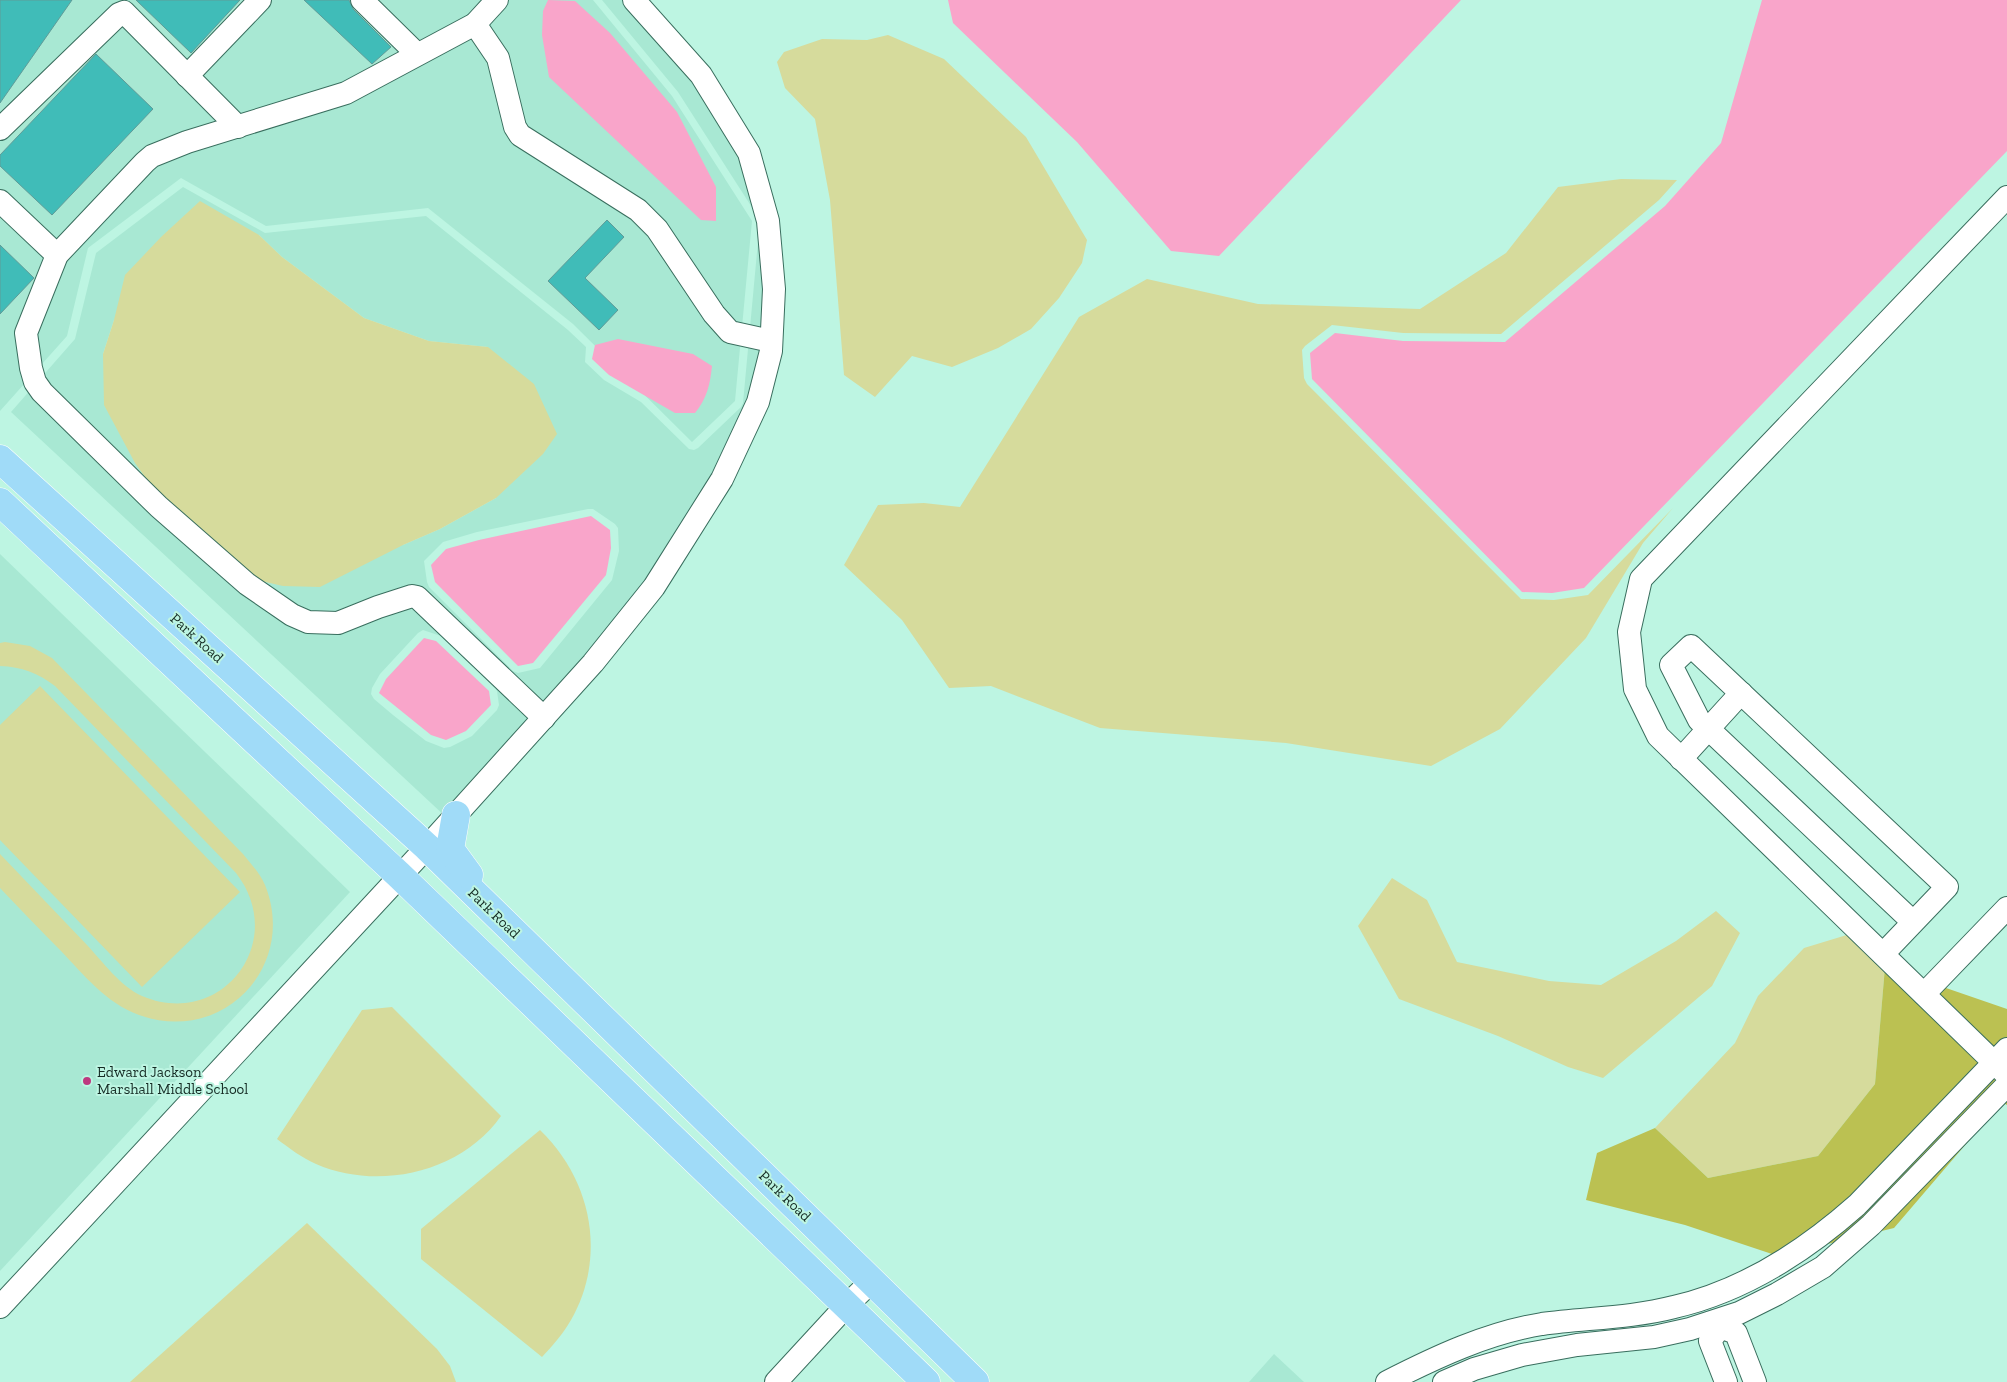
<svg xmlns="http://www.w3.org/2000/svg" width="2007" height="1382" font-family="'Zilla Slab',serif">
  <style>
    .built { fill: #a8e8d3; fill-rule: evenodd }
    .green { fill: #d6db9c }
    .forest { fill: #bbc152 }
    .water { fill: #f9a5ca }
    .building { fill: #40bcb8; stroke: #5f9b98 }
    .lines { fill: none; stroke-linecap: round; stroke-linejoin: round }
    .minor-casing { stroke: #396e5e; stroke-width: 24 }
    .major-casing { stroke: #fff; stroke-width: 29 }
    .minor { stroke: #fff; stroke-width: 22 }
    .major { stroke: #a0dbf8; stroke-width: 28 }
    .poi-dot { fill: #bd397f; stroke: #bdf5e2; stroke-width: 2 }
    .labels { text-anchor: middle; stroke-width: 4; stroke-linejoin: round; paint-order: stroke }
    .street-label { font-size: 15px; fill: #142a23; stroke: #bdf5e2 }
    .poi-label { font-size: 15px; fill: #142a23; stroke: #bdf5e2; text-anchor: start }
  </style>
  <rect width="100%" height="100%" fill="#bdf5e2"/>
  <g class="built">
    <path d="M0 0H593L672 96 752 221 735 401 692 442 573 324 428 208 266 226 181 178 88 248 67 336 0 411Z"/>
    <path d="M602 0H631L699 77 749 159 775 262 772 364 702 517 558 719 466 809 448 804 446 817 11 412 75 339 96 253 183 187 265 233 426 216 568 330 586 347 585 362 604 380 641 402 689 449 694 450 698 448 741 407 743 403 760 220 678 92ZM259 235 282 257 364 318 429 341 488 347 496 498 440 529 403 545 103 354 114 320ZM588 509H593L615 524 618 528 619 551 612 580 540 668 518 673 513 671 429 587 427 582 424 561 443 542 477 532ZM423 630 441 636 494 686 497 691 499 705 497 710 472 736 450 747 444 748 426 741 393 715 374 699 371 694 372 688 380 674 418 633Z"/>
    <path d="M0 554 350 892 0 1271Z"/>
    <path d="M1274 1354 1304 1382H1249Z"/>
  </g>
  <g class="green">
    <path d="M888 35 944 59 1026 137 1087 240 1082 263 1059 298 1031 329 998 348 952 367 912 356 875 397 844 375 830 200 815 119 785 88 777 62 784 52 822 39 867 40Z"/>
    <path d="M1621 179 1677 180 1659 200 1501 334 1403 333 1332 325 1305 346 1302 350 1304 378 1307 384 1521 599 1554 600 1588 595 1673 508 1643 543 1586 638 1500 729 1431 766 1286 743 1100 728 991 686 949 688 902 620 844 565 878 505 924 503 960 507 1079 317 1147 279 1258 304 1420 309 1506 253 1558 187Z"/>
    <path d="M200 201 259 235 282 257 364 318 429 341 488 347 534 384 557 434 543 454 496 498 440 529 403 545 320 587 283 586 261 581 170 512 135 463 104 405 103 354 114 320 125 275 161 237Z"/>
    <path d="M5 642 30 646 52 658 243 854C251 864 260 873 265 885 298 967 222 1045 139 1015 106 1003 84 975 61 951 40 930 20 909 0 888V854C29 884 58 915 87 945 103 962 120 986 142 996 222 1030 289 941 236 873L55 686C38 673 22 667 0 666V643Z"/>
    <path d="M40 686 240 892 142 987 0 840V725Z"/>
    <path d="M1392 878 1427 900 1457 962 1549 981 1601 985 1676 941 1716 911 1740 933 1712 986 1603 1078 1568 1067 1498 1036 1399 999 1358 926Z"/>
    <path d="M1850 934 1885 967 1875 1084 1818 1156 1708 1178 1655 1128 1735 1043 1758 996 1804 948Z"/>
    <path d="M392 1007 501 1116C461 1173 378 1191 316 1164 302 1158 289 1148 277 1139L362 1010Z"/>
    <path d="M540 1130C592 1180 607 1257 571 1320 563 1334 553 1345 542 1357L421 1259V1229Z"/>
    <path d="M307 1223 437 1349 450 1366 456 1382H130Z"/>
  </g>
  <path class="forest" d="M1885 967 2007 1009V1105L2002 1102 1894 1228 1778 1256 1685 1225 1586 1200 1597 1153 1655 1128 1708 1178 1818 1156 1875 1084Z"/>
  <g class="water">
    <path d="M548 0 575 1 610 33 677 112 716 187V221L701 220 549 77 542 35 543 11Z"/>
    <path d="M948 0H1461L1219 256 1171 251 1077 142 953 23Z"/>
    <path d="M1762 0H2007V151L1584 588 1552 593 1522 592 1312 379 1310 353 1335 333 1403 341 1505 342 1665 206 1721 143Z"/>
    <path d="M618 339 693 354 712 366C710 385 707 398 695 413H675L609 375 592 359 595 345Z"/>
    <path d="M591 516 610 530 611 548 606 575 533 663 518 666 435 582 431 565 446 549 479 540Z"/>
    <path d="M424 638 436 641 489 691 491 705 466 731 446 740 431 735 379 693 386 679Z"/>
  </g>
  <g class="building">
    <path d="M0 0H72L0 103Z"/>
    <path d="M136 0H240L191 53Z"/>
    <path d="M304 0H349L353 9 391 47 372 64Z"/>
    <path d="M96 54 153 109 52 215 0 166V155Z"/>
    <path d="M607 220 624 237 585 278 618 310 599 330 548 281Z"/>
    <path d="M0 245 34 278 0 314Z"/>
  </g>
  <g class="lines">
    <defs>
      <g id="minor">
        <path d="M362 0 417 54"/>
        <path d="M497 0 475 24 346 93 187 142 152 156 145 162 57 255 26 333 31 368 35 382 42 392 159 507 247 584 292 615 308 622 338 623 378 607 412 596 417 597 544 718"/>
        <path d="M475 24 498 58 515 127 520 135 638 210 657 229 714 314 730 332 771 341"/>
        <path d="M187 76 260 0"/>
        <path d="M0 129 119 14 124 12 238 127"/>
        <path d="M2007 197 1641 579 1629 632 1635 689 1658 736 2007 1075"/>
        <path d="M0 201 57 255"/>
        <path d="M1681 759 1741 693"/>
        <path d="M1883 954 1947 887 1691 646 1671 665 1699 720 1913 922"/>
        <path d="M1924 994 2007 908"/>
        <path d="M0 1307 427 847 593 663 654 587 722 479 758 402 771 351 774 289 768 221 749 153 701 75 634 0"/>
        <path d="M1720 1327 1736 1333 1755 1382"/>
        <path d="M1720 1327 1710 1341 1726 1382"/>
        <path d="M776 1382 847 1305 873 1280"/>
        <path d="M1387 1382C1436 1357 1487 1333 1542 1324 1586 1318 1631 1318 1674 1307 1744 1291 1804 1252 1857 1205L2007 1049"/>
        <path d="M1444 1382 1474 1369 1522 1355 1577 1345 1654 1337 1690 1329 1739 1313 1777 1294 1823 1267 1871 1225 2007 1085"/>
      </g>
      <g id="major">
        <path d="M0 459 427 847 975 1382"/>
        <path d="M0 502 399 875 926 1382"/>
        <path d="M456 815 450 849 469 875"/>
      </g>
    </defs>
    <use href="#minor" class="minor-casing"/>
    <use href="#major" class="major-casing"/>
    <use href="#minor" class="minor"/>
    <use href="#major" class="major"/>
  </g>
  <circle class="poi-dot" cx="87" cy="1081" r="5"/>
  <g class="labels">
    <g class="street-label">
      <text transform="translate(197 638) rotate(42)" y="5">Park Road</text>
      <text transform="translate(494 913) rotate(44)" y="5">Park Road</text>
      <text transform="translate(785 1196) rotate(44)" y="5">Park Road</text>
    </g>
    <g class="poi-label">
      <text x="97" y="1077">Edward Jackson<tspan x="97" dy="17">Marshall Middle School</tspan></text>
    </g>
  </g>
</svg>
